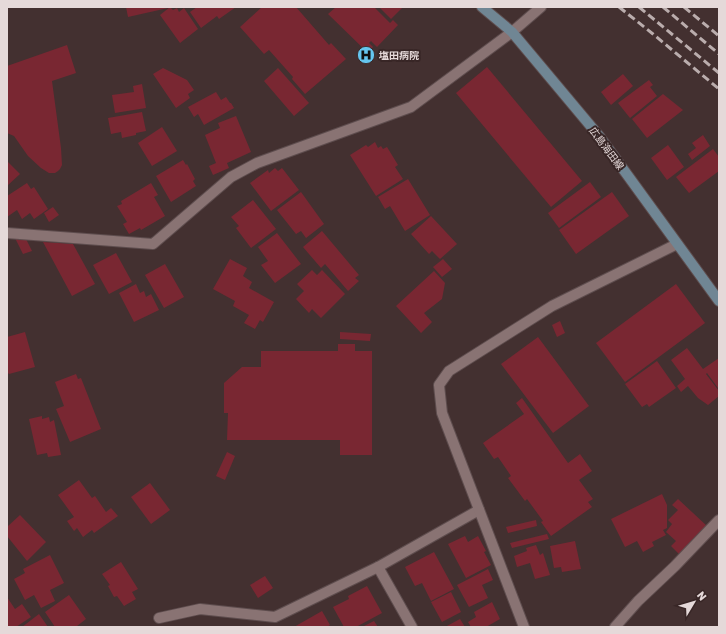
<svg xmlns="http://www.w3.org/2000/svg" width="726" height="634" font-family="Rubik,'Noto Sans JP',sans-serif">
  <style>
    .building { fill: #792732 }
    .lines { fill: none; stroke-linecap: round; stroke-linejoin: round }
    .minor-casing { stroke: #5e4d4e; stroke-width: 12 }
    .secondary-casing { stroke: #5e4d4e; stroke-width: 12 }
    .minor { stroke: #897373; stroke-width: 10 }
    .secondary { stroke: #708694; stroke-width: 10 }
    .rail { stroke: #baadad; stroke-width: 3; stroke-dasharray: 8 4; stroke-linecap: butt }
    .labels { text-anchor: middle; stroke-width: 4; stroke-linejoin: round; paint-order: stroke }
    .poi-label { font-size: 10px; font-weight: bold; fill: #e5d9d9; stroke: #382626; text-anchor: start }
    .street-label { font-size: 10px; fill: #e5d9d9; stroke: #382626 }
  </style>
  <rect width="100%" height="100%" fill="#433030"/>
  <g class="building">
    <path d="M126 7H168V8L128 17Z"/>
    <path d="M170 7 173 10 177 8 179 12 184 8 198 29 180 43 160 15Z"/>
    <path d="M197 7H236L219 19 217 16 201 28 190 12Z"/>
    <path d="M262 7H296L329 45 331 43 346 59 305 94 292 79 293 77 269 50 264 54 240 27Z"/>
    <path d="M336 7H374L390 23 393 20 398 25 377 47 371 41 369 43 373 47 367 54 365 52 366 51 328 14Z"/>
    <path d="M379 7H403L391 19Z"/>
    <path d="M67 45 76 73 52 81 61 148 62 165 60 169 58 171 55 173H49L41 168 28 156 14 136 7 133V66Z"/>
    <path d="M487 67 582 181 551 207 456 93Z"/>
    <path d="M163 68 187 80 194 90 188 94 190 98 176 108 153 74Z"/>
    <path d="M278 68 309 103 294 116 264 81Z"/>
    <path d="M623 74 633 86 611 105 601 92Z"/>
    <path d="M649 80 653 85 650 87 657 96 630 118 618 103Z"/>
    <path d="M142 84 146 108 115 113 112 95 134 92 133 86Z"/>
    <path d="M216 92 221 100 226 97 230 103H231L234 108 204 125 198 114 194 117 188 107Z"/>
    <path d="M663 94 683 110 647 138 632 119Z"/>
    <path d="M142 112 146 131 136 133V135L122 138 121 132 111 134 108 118Z"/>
    <path d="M236 116 251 152 227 163 229 168 213 175 209 166 216 163 205 135 220 128 218 123Z"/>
    <path d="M162 127 177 151 152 166 138 143Z"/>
    <path d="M703 135 710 146 692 160 688 154 696 148 692 143Z"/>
    <path d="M375 142 378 148 381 146 383 149 387 147 398 165 395 167 403 179 376 196 350 155 366 145 368 147Z"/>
    <path d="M668 145 684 167 667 180 651 158Z"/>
    <path d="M713 149 719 157V171L689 193 676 177Z"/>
    <path d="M183 160 186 165 187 164 195 179 193 181 196 186 171 202 156 176Z"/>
    <path d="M7 161 20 174 7 186Z"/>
    <path d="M275 168 278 171 282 168 299 190 271 211 250 183 268 170 269 173Z"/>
    <path d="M408 179 430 215 405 231 390 206 385 209 378 197Z"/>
    <path d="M590 182 601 197 559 228 548 213Z"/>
    <path d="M27 183 31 189 34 187 48 209 34 219 30 213 22 219 17 210 7 217V196Z"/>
    <path d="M151 183 158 195 154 197 165 216 141 230 140 228 129 234 123 224 127 222 117 206 122 204 121 201Z"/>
    <path d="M301 192 324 224 306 238 301 231 296 234 277 210Z"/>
    <path d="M612 192 629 216 576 254 559 230Z"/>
    <path d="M253 200 276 229 251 248 236 228 239 226 231 217Z"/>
    <path d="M53 207 59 215 49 222 44 213Z"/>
    <path d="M431 216 457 244 440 259 432 251 429 254 411 234Z"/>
    <path d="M322 231 359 275 355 278 359 281 348 291 325 264 321 268 303 247Z"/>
    <path d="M277 233 301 264 275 283 261 265 268 261 258 247Z"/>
    <path d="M25 237 32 251 23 254 15 238Z"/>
    <path d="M43 242 73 244 95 284 72 296Z"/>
    <path d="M116 253 132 282 109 294 93 265Z"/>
    <path d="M230 259 247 268 243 276 252 282 249 288 274 302 263 322 260 320 255 329 244 323 249 315 233 306 235 301 213 289Z"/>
    <path d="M443 259 452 269 442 277 433 267Z"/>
    <path d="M165 264 184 297 164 308 145 275Z"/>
    <path d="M312 270 317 275 322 270 345 294 321 318 312 309 309 313 296 299 304 291 297 284Z"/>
    <path d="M434 271 445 283 442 299 424 313 432 322 421 333 396 306Z"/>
    <path d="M136 284 140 293 144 291 146 297 151 294 159 310 134 322 119 293Z"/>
    <path d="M676 284 705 323 625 382 596 343Z"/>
    <path d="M560 321 565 333 557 337 552 325Z"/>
    <path d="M25 332 35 367 9 374 8 373H7V337Z"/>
    <path d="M340 332 371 334 370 341 340 339Z"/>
    <path d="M538 337 589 406 553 433 501 364Z"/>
    <path d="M338 344H355V351H372V455H340V440H227L228 413H224V383L242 367H261V351H338Z"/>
    <path d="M687 348 703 369 719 358V387L718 388 707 373 706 374 719 391V396L708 405 698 398 688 386 681 392 677 386 685 379 671 360Z"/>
    <path d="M657 361 676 388 649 407 647 404 642 407 625 384Z"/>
    <path d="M76 374 78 379 81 378 101 429 70 442 56 409 64 406 55 382Z"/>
    <path d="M522 398 568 463 580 454 592 471 579 480 593 499 588 502 592 507 551 536 541 522 543 521 527 499 525 501 508 478 511 476 498 457 494 459 483 443 524 414 516 403Z"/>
    <path d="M42 416V419L49 417 50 422 54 420 61 455 48 457 47 453 37 455 29 419Z"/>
    <path d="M227 452 235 456 225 480 216 476Z"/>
    <path d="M79 480 92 498 95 496 106 512 111 508 118 516 94 533 92 530 83 537 77 528 74 531 67 521 74 517 58 495Z"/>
    <path d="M150 483 170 510 151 524 131 497Z"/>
    <path d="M662 494 667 505V528L663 530 666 535 652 542 654 546 643 552 637 541 625 547 611 519Z"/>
    <path d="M678 499 707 526 680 555 671 546 676 541 666 532 672 524 668 520 678 510 672 505Z"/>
    <path d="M20 515 46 542 27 561 7 536V527Z"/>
    <path d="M536 520 537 526 508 533 506 527Z"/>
    <path d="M547 534 549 539 512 548 510 543Z"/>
    <path d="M465 536 468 542 478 536 486 551 484 552 491 565 466 578 448 544Z"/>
    <path d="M575 541 581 569 562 572 561 567 554 568 550 546Z"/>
    <path d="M536 545 540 555 543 553 550 575 535 579 530 563 517 567 514 556 527 551 526 548Z"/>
    <path d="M434 552 454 589 431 601 422 583 415 586 405 567Z"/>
    <path d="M50 555 64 583 50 590 55 601 41 608 34 595 25 600 14 579 25 573 23 569Z"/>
    <path d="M121 562 138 589 132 592 136 599 124 606 117 596 114 597 108 586 110 585 102 574Z"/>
    <path d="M488 569 493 580 482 585 488 598 469 607 457 585Z"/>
    <path d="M265 576 273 588 258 598 250 585Z"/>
    <path d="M367 586 382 613 356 627H344L333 607 349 599 348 596Z"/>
    <path d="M451 592 461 612 442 622 431 602Z"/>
    <path d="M69 595 86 619 77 626 78 627H59L58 626 55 627 45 612Z"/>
    <path d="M7 597 15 609 22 604 31 617 16 627H7Z"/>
    <path d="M492 602 500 619 486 627H471L468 622 476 617 474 612Z"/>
    <path d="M322 611 330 625 327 627H294Z"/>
    <path d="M39 614 48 627H22Z"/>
    <path d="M460 619 465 627H445Z"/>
    <path d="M374 621 378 627H362Z"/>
  </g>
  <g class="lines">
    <defs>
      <g id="minor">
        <path d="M7 233 153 244 231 177 257 163 411 107 512 32 541 7"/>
        <path d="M378 567 412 627"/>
        <path d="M159 618 200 609 275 617 378 567 479 510"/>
        <path d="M524 627 442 413 439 385 449 371 552 306 677 244"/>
        <path d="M615 627 638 601 675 566 719 520"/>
      </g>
      <path id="secondary" d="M482 7 512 32 599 136 719 301"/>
    </defs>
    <use href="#minor" class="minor-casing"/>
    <use href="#secondary" class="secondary-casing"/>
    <use href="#minor" class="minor"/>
    <use href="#secondary" class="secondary"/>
    <g class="rail">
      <path d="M619 7 653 34 719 89"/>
      <path d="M639 7 719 73"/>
      <path d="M663 7 719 54"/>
      <path d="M684 7 719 36"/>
    </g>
  </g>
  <defs>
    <symbol id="hospital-disc" viewBox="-11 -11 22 22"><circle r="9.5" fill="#65c5ee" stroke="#382626"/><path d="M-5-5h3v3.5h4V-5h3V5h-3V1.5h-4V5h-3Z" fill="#111"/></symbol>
  </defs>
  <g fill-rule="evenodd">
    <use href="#hospital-disc" x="356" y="45" width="20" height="20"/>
  </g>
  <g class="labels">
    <g class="poi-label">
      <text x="379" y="59">塩田病院</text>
    </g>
    <g class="street-label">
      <text transform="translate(607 148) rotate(53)" y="4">広島海田線</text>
    </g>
  </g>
  <rect width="726" height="634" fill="none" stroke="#e5d9d9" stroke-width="16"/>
  <g transform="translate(694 602) rotate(52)" stroke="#382626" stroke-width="3" paint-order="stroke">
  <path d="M0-3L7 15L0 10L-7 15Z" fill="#e5d9d9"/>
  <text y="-6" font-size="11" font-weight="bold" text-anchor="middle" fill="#e5d9d9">N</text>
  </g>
</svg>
